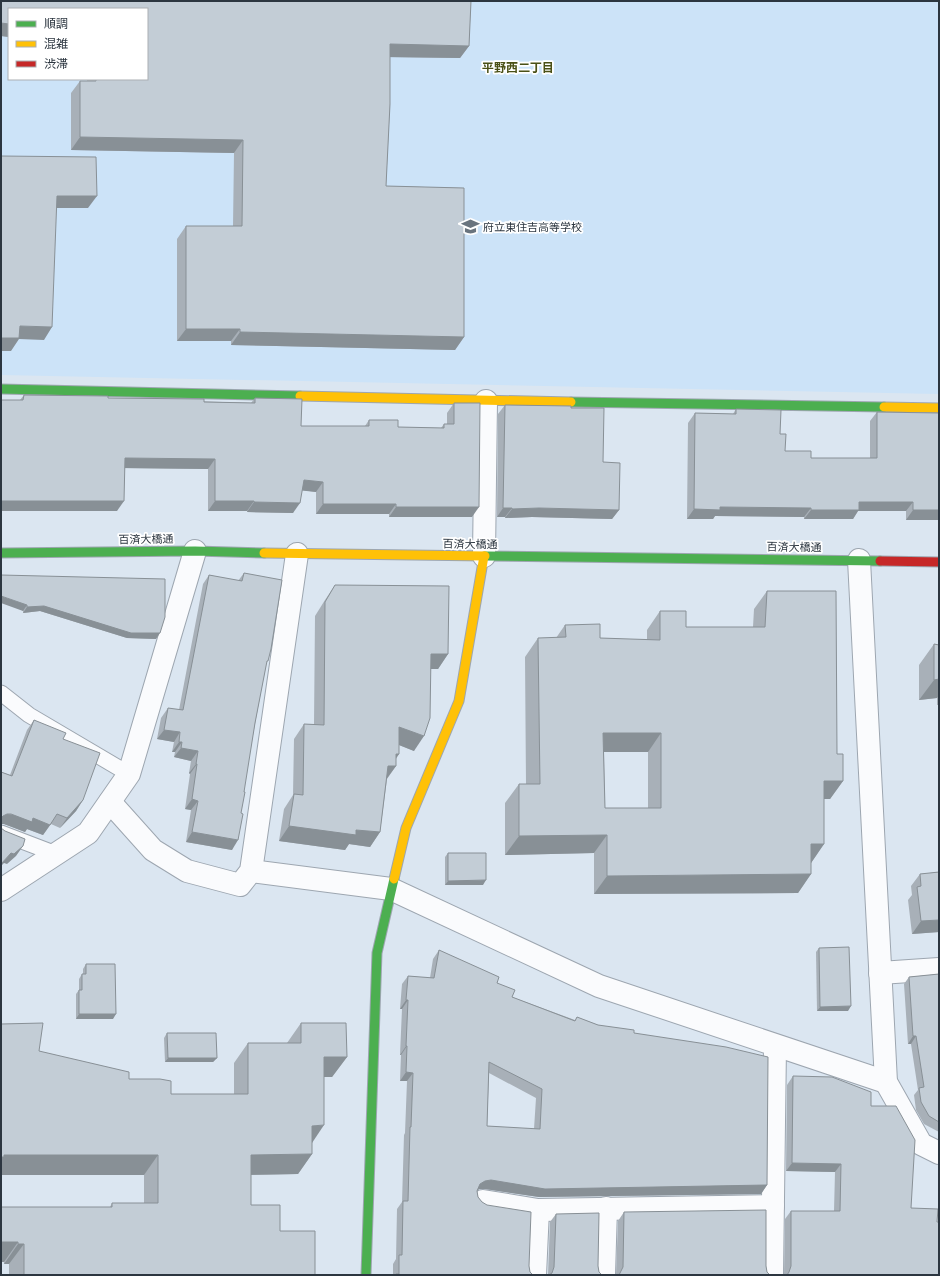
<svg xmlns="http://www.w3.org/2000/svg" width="940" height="1276" font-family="Quicksand,'Noto Sans JP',sans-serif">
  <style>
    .built { fill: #cce3f8; fill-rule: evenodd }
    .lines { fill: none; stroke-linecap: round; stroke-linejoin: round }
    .lane-casing { stroke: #9da6b0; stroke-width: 17 }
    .street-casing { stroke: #9da6b0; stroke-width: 24 }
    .fast-casing { stroke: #9da6b0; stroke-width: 11 }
    .slow-casing { stroke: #9da6b0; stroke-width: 11 }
    .jam-casing { stroke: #9da6b0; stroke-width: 11 }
    .lane { stroke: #fafbfd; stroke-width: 15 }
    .street { stroke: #fafbfd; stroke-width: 22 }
    .fast { stroke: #4caf50; stroke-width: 9 }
    .slow { stroke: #ffc107; stroke-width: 9 }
    .jam { stroke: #c62828; stroke-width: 9 }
    .wall { fill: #a8b0b8; fill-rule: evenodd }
    .shaded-wall { fill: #889096 }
    .building { fill: #c3cdd6; stroke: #889096; fill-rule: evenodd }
    .labels { text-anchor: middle; stroke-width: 3.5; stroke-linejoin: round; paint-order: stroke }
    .poi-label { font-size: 11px; fill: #2c3640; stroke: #fff; text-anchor: start }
    .street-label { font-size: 11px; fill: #2c3640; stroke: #fff }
    .neighbourhood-label { font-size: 12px; font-weight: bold; fill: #4a5016; stroke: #fff }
  </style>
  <rect width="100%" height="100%" fill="#dbe6f1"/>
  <path class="built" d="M1 1H939V394L1 375ZM9 9H147V79H9Z"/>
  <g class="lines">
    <defs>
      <g id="lane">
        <path d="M1 693 29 715 129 774"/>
        <path d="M1 833 56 854"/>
      </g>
      <g id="street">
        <path d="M484 556 486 401"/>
        <path d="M859 560 886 1082 921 1144 939 1153"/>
        <path d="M110 802 153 850 187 871 240 885 251 871 297 554"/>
        <path d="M251 871 391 889 599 986 886 1082"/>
        <path d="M1 890 88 833 129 774 195 551"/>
        <path d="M880 973 939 969"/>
        <path d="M483 1201 538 1210 773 1206"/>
        <path d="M535 1275 538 1210"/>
        <path d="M604 1275 606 1208"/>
        <path d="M772 1275 775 1046"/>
      </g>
      <g id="fast">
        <path d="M1 389 300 396"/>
        <path d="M571 402 884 407"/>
        <path d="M1 553 195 551 264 553"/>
        <path d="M485 556 880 561"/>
        <path d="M366 1275 377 953 394 879"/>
      </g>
      <g id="slow">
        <path d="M300 396 571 402"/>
        <path d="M884 407 939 408"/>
        <path d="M264 553 485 556"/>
        <path d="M394 879 406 828 459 701 484 556"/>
      </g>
      <path id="jam" d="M880 561 939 562"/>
    </defs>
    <use href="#lane" class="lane-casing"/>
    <use href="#street" class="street-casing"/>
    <use href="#fast" class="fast-casing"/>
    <use href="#slow" class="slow-casing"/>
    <use href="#jam" class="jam-casing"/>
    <use href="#lane" class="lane"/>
    <use href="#street" class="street"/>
    <use href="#fast" class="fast"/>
    <use href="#slow" class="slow"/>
    <use href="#jam" class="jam"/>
  </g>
  <g class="wall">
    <path d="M1 1H471L469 46 460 58 390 57V104L386 186 464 188V337L455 350 231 345V341H177V239L186 226H233L234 153 71 150V93L80 81H87V79H147V9H9V37L1 36Z"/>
    <path d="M24 395 108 398 251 403 255 398 301 426H365L369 420 398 427 441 428 444 424H447V413L454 403 472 517H389V514H316V492L302 490 293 513 247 512V511H208V469L125 468 117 511H1V400H20Z"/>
    <path d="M505 405 571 408 603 462 619 510 612 519 532 517 505 518V517H497L498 414Z"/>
    <path d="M736 409 780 434 785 451 811 458H870V421L877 412 939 413V520H906V511H858L853 519H804V517L715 516 713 519H687L688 423 695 413 733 414Z"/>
    <path d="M244 573 266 664 232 850 186 842 191 810 185 809 190 774 189 773 191 761 174 757 175 752H172L174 742 157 739 161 718 168 708 179 710 203 584 209 575 238 581Z"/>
    <path d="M1 575 156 639 127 638 40 611 23 613V611Z"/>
    <path d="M335 585 448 654 438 669H431L414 751 399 745V754L396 759V766L387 779 380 832 370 847 349 844 345 850 279 841 284 809 293 795 294 739 304 724H314L315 616 325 600Z"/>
    <path d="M767 591 837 754 843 781 830 799H824V844L811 863V874L798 893 594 894V853L505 855V803L519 784H526L525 657 538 638H556L565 625 600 638 647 640V630L660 611 686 627H753L754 609ZM604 752H648V808H605Z"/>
    <path d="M934 644 939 645V705H937V698L919 700V665Z"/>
    <path d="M34 720 63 739 83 800 76 811 60 828 51 824 43 835 27 829 25 832 4 824H1V772L10 775 27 730Z"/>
    <path d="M448 853 483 885H445V857Z"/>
    <path d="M939 872V932L912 934 908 900 912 895 911 886 920 874Z"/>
    <path d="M819 948 848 1011H817L816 952Z"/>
    <path d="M439 950 497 983 512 997 575 1020 577 1017 598 1025 634 1033 767 1185 761 1194 539 1197 485 1189H479L477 1191 478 1197 529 1266 530 1272 533 1275H393V1264L396 1259 397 1209 402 1202 404 1135 405 1133 407 1081H400L401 1055H400L402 1009H400L402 984 408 976 430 978 433 959ZM489 1073 536 1098 534 1129 487 1126Z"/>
    <path d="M86 964 113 1019H76V994L79 990V979L82 974H83V969Z"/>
    <path d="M939 974V1132L924 1124 916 1110 914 1095 918 1090 911 1044H908L904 984 909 977Z"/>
    <path d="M301 1023 347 1057 332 1077H324L312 1143V1154L298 1174 251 1175V1205L280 1231 315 1275H9V1264H4L1 1207H110L112 1203H144V1175L39 1051 129 1079 171 1094H234V1063L248 1043H287Z"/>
    <path d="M167 1033 217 1058 213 1062H165L164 1038Z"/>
    <path d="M793 1076 871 1106 911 1208 937 1222 939 1275H784L785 1219 791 1211H834L835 1172 786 1171 787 1085Z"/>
    <path d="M624 1212 766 1266 767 1272 770 1275H616L618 1221Z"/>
    <path d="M556 1214 598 1266 599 1272 602 1275H548L550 1222Z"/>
  </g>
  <g class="shaded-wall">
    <path d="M1 23 9 24V37L1 36Z"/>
    <path d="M390 44 469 46 460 58 381 57Z"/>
    <path d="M80 137 243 140 234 153 71 150Z"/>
    <path d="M57 196H97L88 208H48Z"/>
    <path d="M20 326 52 327 44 340 19 339 11 351H1V338Z"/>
    <path d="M186 329H240L231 341H177Z"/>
    <path d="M240 332 464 337 455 350 231 345Z"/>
    <path d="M125 458 215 459 208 469 118 468Z"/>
    <path d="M304 480 323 482 316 492 297 490Z"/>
    <path d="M1 501H124L117 511H1Z"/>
    <path d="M215 501H254L247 511H208Z"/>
    <path d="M254 502 300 503 293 513 247 512Z"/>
    <path d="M859 502H913L906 511H858L853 519H804L811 510Z"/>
    <path d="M323 504H396L389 514H316Z"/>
    <path d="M396 507H479L472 517H389Z"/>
    <path d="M720 507 811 508 804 517 715 516 713 519H687L694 509Z"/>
    <path d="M503 508H512L505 517H497Z"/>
    <path d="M539 508 619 510 612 519 532 517 505 518 512 509Z"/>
    <path d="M913 510H939V520H906Z"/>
    <path d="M1 596 27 605 23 611 1 603Z"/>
    <path d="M44 606 160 633 156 639 127 638 40 611 23 613 27 607Z"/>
    <path d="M431 654H448L438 669H421Z"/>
    <path d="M939 679V696L937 698 919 700 934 680Z"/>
    <path d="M399 727 424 736 414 751 389 741Z"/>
    <path d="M164 730 180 732 174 742 157 739Z"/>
    <path d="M603 733H661L648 752H590Z"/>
    <path d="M179 742H182L175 752H172Z"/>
    <path d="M181 748 198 751 191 761 174 757Z"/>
    <path d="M396 754H399L390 766H396L385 781H378Z"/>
    <path d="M196 764H197L190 774 189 773Z"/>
    <path d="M824 781H843L830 799H810Z"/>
    <path d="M192 799 198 801 191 810 185 809Z"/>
    <path d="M83 800 76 811 60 828 67 818Z"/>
    <path d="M7 814 33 818 50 825 43 835 27 829 25 832 4 824H1V818L3 816Z"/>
    <path d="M289 826 356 830 380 832 370 847 349 844 345 850 279 841Z"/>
    <path d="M192 832 238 840 232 850 186 842Z"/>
    <path d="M607 835 594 853 505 855 519 836Z"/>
    <path d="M811 844H824L811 863H797Z"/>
    <path d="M23 846 16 856 7 864 4 863 1 866V864L11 853Z"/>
    <path d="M811 874 798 893 594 894 607 876Z"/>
    <path d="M486 880 483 885H445L448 881Z"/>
    <path d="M939 920V932L912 934 921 921Z"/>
    <path d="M406 1000H408L402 1009H400Z"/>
    <path d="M851 1006 848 1011H817L820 1007Z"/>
    <path d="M79 1014H116L113 1019H76Z"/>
    <path d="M913 1036H916L911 1044H908Z"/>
    <path d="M406 1046H407L401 1055H400Z"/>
    <path d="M324 1057H347L332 1077H310Z"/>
    <path d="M168 1058H217L213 1062H165Z"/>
    <path d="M406 1072 413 1073 407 1081H400Z"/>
    <path d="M324 1125 310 1146 312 1126Z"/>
    <path d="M312 1154 298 1174 237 1175 251 1155Z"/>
    <path d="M4 1155H158L144 1175H1V1157Z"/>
    <path d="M792 1163 841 1164 835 1172 786 1171Z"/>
    <path d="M491 1180 767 1185 761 1194 539 1197 485 1189H479L474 1193 480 1184 485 1181Z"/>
    <path d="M1 1242H18L4 1262H1Z"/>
    <path d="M18 1244H24L9 1264H4Z"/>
  </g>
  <g class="building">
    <path d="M1 1H471L469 46 390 44V104L386 186 464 188V337L240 332V329H186V226H242L243 140 80 137V81H96V79H147V9H9V24L1 23Z"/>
    <path d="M1 156 96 157 97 196H57L52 327 20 326 19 338H1Z"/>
    <path d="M24 395 108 396V398L204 399V402L255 403V398L302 399 301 426H369V420H398V427L444 428V424H454V403H480L479 507H396V504H323V482L304 480 300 503 254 502V501H215V459L125 458 124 501H1V400H23Z"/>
    <path d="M505 405 571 406V408H604L603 462 620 463 619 510 539 508 512 509V508H503Z"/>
    <path d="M736 409 781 410 780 434H786L785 451H811V458H877V412L939 413V510H913V502H859V510H811V508L720 507V510L694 509 695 413 736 414Z"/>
    <path d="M244 573 282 580 271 649 268 661H267L255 723 244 792H245L241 813 243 814 238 840 192 832 198 801 192 799 197 764H196L198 751 181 748 182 742H179L180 732 164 730 168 708 183 710 209 575 242 581Z"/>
    <path d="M1 575 165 579V617L160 633H131L44 606 27 607V605L1 596Z"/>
    <path d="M335 585 449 586 448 654H431L430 718 424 736 399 727V754H396V766H388L380 832 356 830V835L289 826 294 794 303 795 304 724 324 725 325 602Z"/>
    <path d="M767 591H836L837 754H843V781H824V844H811V874L607 876V835L519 836V784H540L538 638 566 637 565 625 600 624V638L660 640V611H686V627H765ZM603 733H661V808H605Z"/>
    <path d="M934 644 939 645V679L934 680Z"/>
    <path d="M34 720 66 733 63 739 100 753 83 800 67 818 57 814 50 825 33 818 32 822 11 814H7L3 816 1 818V772L12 776Z"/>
    <path d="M1 828 5 831 25 839 23 846 14 854 11 853 1 864Z"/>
    <path d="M448 853H486V880L448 881Z"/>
    <path d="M939 872V920L921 921 917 887 921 886 920 874Z"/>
    <path d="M849 947 851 1006 820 1007 819 948Z"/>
    <path d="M439 950 499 977 497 983 515 990 512 997 575 1021 577 1017 598 1025 634 1030V1033L726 1047 768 1057 767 1185 545 1189 491 1180 485 1181 480 1184 477 1191 478 1197 482 1202 487 1205 531 1212 529 1266 530 1272 533 1275H396V1274H399V1255H402L403 1201H408L410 1127H411L413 1073 406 1072 407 1046H406L408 1000H406L408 976 434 978ZM489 1062 542 1089 540 1129 487 1126Z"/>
    <path d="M86 964H115L116 1014H79V990H82V974H86Z"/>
    <path d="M939 974V1122L929 1116 921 1102 919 1088 924 1087 916 1036H913L909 977Z"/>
    <path d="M43 1023 39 1051 129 1072V1079H160L171 1081V1094H248V1043H301V1023H346L347 1057H324V1125L312 1126V1154L251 1155V1205H280V1231H315V1275H24V1244H18V1242H1V1207H112V1203H158V1155H4V1157H1V1024Z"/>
    <path d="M167 1033H216L217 1058H168Z"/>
    <path d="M793 1076 832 1077 871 1092V1106H896L915 1140 911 1208 938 1209 937 1222H939V1275H787L789 1272 791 1266V1211H840L841 1164 792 1163Z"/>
    <path d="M766 1210V1266L767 1272 770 1275H619L623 1267 624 1212Z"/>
    <path d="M599 1213 598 1266 599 1272 602 1275H549L552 1273 554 1267 556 1214Z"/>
  </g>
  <defs>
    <symbol id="school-bare" viewBox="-9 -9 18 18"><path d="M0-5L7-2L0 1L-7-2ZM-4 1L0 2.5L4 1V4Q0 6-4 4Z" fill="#69747e" stroke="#fff" stroke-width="2.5" paint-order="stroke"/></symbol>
  </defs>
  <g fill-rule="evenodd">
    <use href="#school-bare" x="458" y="214" width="25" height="25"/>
  </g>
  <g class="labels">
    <g class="poi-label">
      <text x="483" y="231">府立東住吉高等学校</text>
    </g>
    <g class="street-label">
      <text transform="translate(146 539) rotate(-1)" y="4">百済大橋通</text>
      <text transform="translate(470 544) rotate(1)" y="4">百済大橋通</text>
      <text transform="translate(794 547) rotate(1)" y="4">百済大橋通</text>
    </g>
    <g class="neighbourhood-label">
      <text x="518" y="72">平野西二丁目</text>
    </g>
  </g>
  <rect width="940" height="1276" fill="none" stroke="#2c3640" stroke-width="4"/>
  <rect x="8" y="8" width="140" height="72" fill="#ffffff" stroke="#abafb3"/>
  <rect x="16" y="21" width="20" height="6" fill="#4caf50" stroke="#abafb3"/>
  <text x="44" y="28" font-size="12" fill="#2c3640">順調</text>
  <rect x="16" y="41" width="20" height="6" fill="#ffc107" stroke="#abafb3"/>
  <text x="44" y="48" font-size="12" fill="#2c3640">混雑</text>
  <rect x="16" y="61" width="20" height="6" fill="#c62828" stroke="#abafb3"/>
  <text x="44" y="68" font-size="12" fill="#2c3640">渋滞</text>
</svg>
